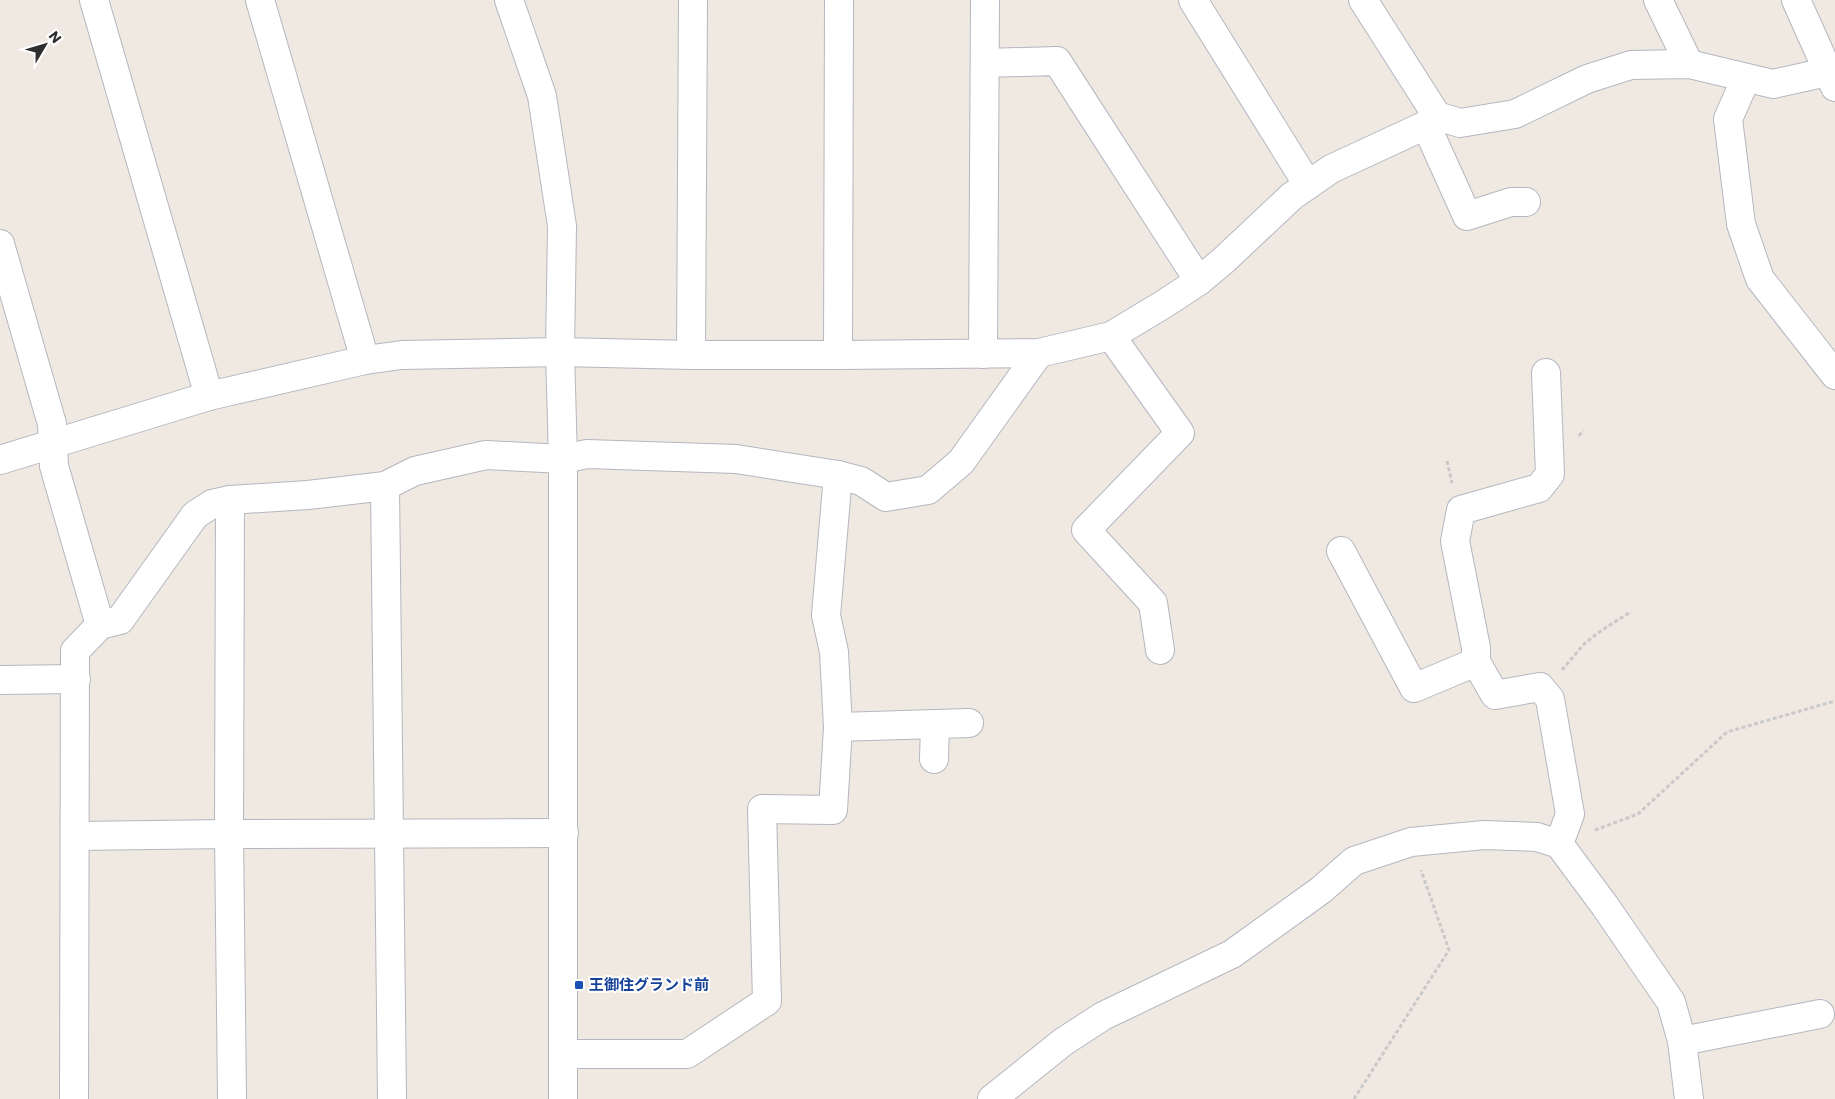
<svg xmlns="http://www.w3.org/2000/svg" width="1835" height="1099" font-family="Poppins,'Noto Sans JP',sans-serif">
  <style>
    .lines { fill: none; stroke-linecap: round; stroke-linejoin: round }
    .minor-casing { stroke: #b4b7c1; stroke-width: 30 }
    .path { stroke: #c9c9c9; stroke-width: 3; stroke-dasharray: 4 2.5; stroke-linecap: butt }
    .minor { stroke: #fff; stroke-width: 28 }
    .transit-dot { fill: #1a4fb4; stroke: #fff; stroke-width: 2 }
    .labels { text-anchor: middle; stroke-width: 4; stroke-linejoin: round; paint-order: stroke }
    .transit-label { font-size: 15px; font-weight: bold; fill: #164399; stroke: #fff; text-anchor: start }
  </style>
  <rect width="100%" height="100%" fill="#efe9e1"/>
  <g class="lines">
    <defs>
      <g id="minor">
        <path d="M94 0 209 396"/>
        <path d="M260 0 365 360"/>
        <path d="M509 0 542 96 562 226 560 352 563 459V1099"/>
        <path d="M1193 0 1308 185"/>
        <path d="M1363 0 1437 116 1460 123 1515 114 1587 79 1631 65 1689 64 1773 84 1827 72"/>
        <path d="M1658 0 1689 64"/>
        <path d="M1796 0 1835 87"/>
        <path d="M985 63 1057 61 1199 281"/>
        <path d="M1746 78 1728 119 1741 224 1760 279 1835 375"/>
        <path d="M1426 125 1467 216 1511 202H1526"/>
        <path d="M0 244 52 424 54 466 100 625"/>
        <path d="M1111 336 1180 433 1086 530 1153 603 1160 650"/>
        <path d="M983 354 985 0"/>
        <path d="M691 355 693 0"/>
        <path d="M838 355 839 0"/>
        <path d="M1546 373 1550 474 1539 488 1461 510 1455 541 1476 648V662L1495 695 1540 687 1550 699 1570 814 1559 844"/>
        <path d="M0 460 209 396 365 360 402 355 560 352 691 355H838L1039 353 1111 336 1164 304 1199 281 1224 260 1292 196 1331 169 1426 125 1437 116"/>
        <path d="M385 486 392 1099"/>
        <path d="M230 500 229 834 232 1099"/>
        <path d="M1341 551 1414 688 1476 662"/>
        <path d="M0 680 76 679"/>
        <path d="M838 727 969 723"/>
        <path d="M934 759 935 724"/>
        <path d="M76 836 229 834 564 833"/>
        <path d="M1682 1041 1820 1014"/>
        <path d="M563 1054H687L767 1001 762 809 833 810 838 727 834 652 826 615 838 475"/>
        <path d="M74 1099 75 651 100 625 120 620 195 515 212 504 230 500 308 495 385 486 415 471 486 455 563 459 587 454 736 459 838 475 861 481 886 497 928 490 961 462 1039 353"/>
        <path d="M992 1099 1063 1042 1103 1016 1232 954 1321 890 1354 861 1411 842 1484 835 1537 837 1559 844 1605 906 1671 1002 1682 1041 1689 1099"/>
      </g>
    </defs>
    <use href="#minor" class="minor-casing"/>
    <g class="path">
      <path d="M1579 436 1583 430"/>
      <path d="M1447 461 1452 483"/>
      <path d="M1562 670 1584 644 1602 630 1629 613"/>
      <path d="M1595 830 1638 814 1727 732 1835 701"/>
      <path d="M1354 1099 1449 950 1421 870"/>
    </g>
    <use href="#minor" class="minor"/>
  </g>
  <rect class="transit-dot" x="574" y="980" width="10" height="10" rx="2.5"/>
  <g class="labels">
    <g class="transit-label">
      <text x="589" y="990">王御住グランド前</text>
    </g>
  </g>
  <g transform="translate(45 45) rotate(52)" stroke="#ffffff" stroke-width="4" paint-order="stroke">
  <path d="M0-4L9 19L0 12L-9 19Z" fill="#2e2e2e"/>
  <text y="-8" font-size="14" font-weight="bold" text-anchor="middle" fill="#2e2e2e">N</text>
  </g>
</svg>
